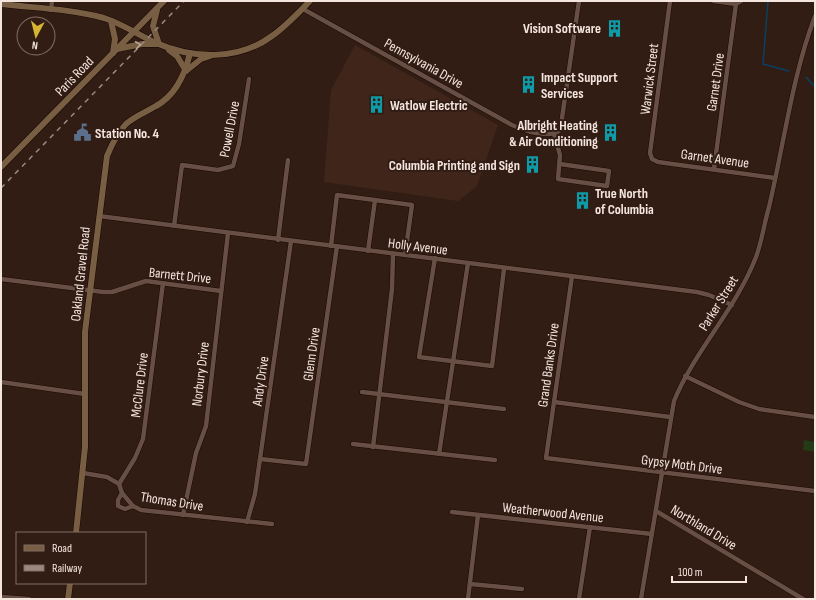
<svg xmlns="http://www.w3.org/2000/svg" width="816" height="600" font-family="'Sofia Sans Condensed',sans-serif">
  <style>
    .built { fill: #40251a }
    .green { fill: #243b18 }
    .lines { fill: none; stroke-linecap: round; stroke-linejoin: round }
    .stream { stroke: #0a4061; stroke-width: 1.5 }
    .street-casing { stroke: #190702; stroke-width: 5.5 }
    .secondary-casing { stroke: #190702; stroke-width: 7 }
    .street { stroke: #674f45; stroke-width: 4.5 }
    .secondary { stroke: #785e43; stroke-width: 6 }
    .rail { stroke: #9a8881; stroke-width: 1.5; stroke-dasharray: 5 5; stroke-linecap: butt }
    .oneway { stroke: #bca899 }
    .labels { text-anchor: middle; stroke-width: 4; stroke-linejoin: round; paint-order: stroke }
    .poi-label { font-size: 14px; font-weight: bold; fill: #f4e5df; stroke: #321d14; text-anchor: start }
    .street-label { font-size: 14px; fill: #f4e5df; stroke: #321d14 }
  </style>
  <rect width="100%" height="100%" fill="#321d14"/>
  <path class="built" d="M355 45 498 125 477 186 458 201 324 182 331 90Z"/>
  <path class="green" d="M804 440 815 442V452L803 450Z"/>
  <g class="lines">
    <g class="stream">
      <path d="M768 1 763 64 789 71"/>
      <path d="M806 77 815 87"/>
    </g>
    <defs>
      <g id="street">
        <path d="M670 1 650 153 652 159 658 162 775 178"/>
        <path d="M714 1 736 4"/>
        <path d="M303 9 512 125C525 131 546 138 559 131L561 125 579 1"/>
        <path d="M51 10 52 1"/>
        <path d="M554 134 560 155 558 179 607 186 609 171 560 164"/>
        <path d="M714 169 736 4 741 1"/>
        <path d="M99 216 697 292 709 295 732 305"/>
        <path d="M174 226 182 165 218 170 233 166 239 144 249 79"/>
        <path d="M278 240 288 160"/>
        <path d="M331 246 337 195 412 205 405 255"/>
        <path d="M368 251 375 200"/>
        <path d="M435 258 419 357 492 366 504 269"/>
        <path d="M572 276 546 458 815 491"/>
        <path d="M1 279 103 292H112L146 281 221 291"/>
        <path d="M685 376 739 402 759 409 815 417"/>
        <path d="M1 382 85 394"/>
        <path d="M362 392 504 409"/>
        <path d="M554 402 670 417"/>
        <path d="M353 444 495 460"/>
        <path d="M373 447 392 289 393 254"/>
        <path d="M439 454 468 263"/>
        <path d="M260 459 306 464 337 246"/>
        <path d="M83 473 107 477 119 484 122 493 133 506 141 510 272 524"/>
        <path d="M119 484 135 458 143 439 163 283"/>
        <path d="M122 493 118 500V506L125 509 133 506"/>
        <path d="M656 511 803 599"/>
        <path d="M452 512 652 534"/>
        <path d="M183 515 196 453 206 426 228 233"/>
        <path d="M247 522 255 494 291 241"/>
        <path d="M470 584 522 589"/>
        <path d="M1 597 29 599"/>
        <path d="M468 599 478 515"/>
        <path d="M579 599 590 527"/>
        <path d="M641 599 674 401C695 350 736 309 756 257 762 241 764 224 769 207 784 144 792 77 815 16"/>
      </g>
      <g id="secondary">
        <path d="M1 4C35 8 71 9 104 18 123 24 138 35 156 43 193 59 238 61 272 36 286 26 298 13 310 1"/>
        <path d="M111 21 115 39 113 53"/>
        <path d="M117 49 142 44H159L153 26 157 10"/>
        <path d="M169 50 177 56 186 71"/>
        <path d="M186 71 201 59 210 56"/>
        <path d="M1 167 164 1"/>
        <path d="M76 533 85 447V332L107 156C112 144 117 133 126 124 135 116 146 112 156 106 176 95 185 75 190 53"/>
        <path d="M68 599 70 583"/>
      </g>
    </defs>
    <use href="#street" class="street-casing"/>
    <use href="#secondary" class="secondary-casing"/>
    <use href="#street" class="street"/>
    <use href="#secondary" class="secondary"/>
    <path class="rail" d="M1 188 184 1"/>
  </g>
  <defs><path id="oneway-chevron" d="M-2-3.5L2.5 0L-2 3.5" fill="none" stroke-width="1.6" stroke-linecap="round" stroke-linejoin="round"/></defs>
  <use class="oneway" href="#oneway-chevron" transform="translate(138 45) rotate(-8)"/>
  <defs>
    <symbol id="building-bare" viewBox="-9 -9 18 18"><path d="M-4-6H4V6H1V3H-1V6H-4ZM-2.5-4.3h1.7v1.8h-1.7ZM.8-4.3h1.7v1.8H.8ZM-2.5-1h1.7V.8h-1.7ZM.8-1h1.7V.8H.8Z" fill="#0f9aa8" stroke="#321d14" stroke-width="2.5" paint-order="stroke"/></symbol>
    <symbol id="civic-bare" viewBox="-9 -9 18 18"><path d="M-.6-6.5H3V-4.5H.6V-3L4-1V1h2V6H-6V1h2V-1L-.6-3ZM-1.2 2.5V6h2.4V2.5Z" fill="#5c6f8a" stroke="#321d14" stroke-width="2.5" paint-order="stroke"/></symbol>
  </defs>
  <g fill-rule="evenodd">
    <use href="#building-bare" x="602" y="16" width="25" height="25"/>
    <use href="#building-bare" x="516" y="72" width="25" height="25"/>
    <use href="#building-bare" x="364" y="92" width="25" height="25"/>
    <use href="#civic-bare" x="70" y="120" width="25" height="25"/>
    <use href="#building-bare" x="598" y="120" width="25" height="25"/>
    <use href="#building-bare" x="520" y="152" width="25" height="25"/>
    <use href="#building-bare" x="570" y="188" width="25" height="25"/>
  </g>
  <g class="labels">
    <g class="poi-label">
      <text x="601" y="33" text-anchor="end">Vision Software</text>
      <text x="541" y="82">Impact Support<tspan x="541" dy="16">Services</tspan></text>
      <text x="390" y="110">Watlow Electric</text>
      <text x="598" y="130" text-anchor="end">Albright Heating<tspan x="598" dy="16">&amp; Air Conditioning</tspan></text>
      <text x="95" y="138">Station No. 4</text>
      <text x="520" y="170" text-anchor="end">Columbia Printing and Sign</text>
      <text x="595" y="198">True North<tspan x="595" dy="16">of Columbia</tspan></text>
    </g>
    <g class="street-label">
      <text transform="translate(424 63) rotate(29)" y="5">Pennsylvania Drive</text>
      <text transform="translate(74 76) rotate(-46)" y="5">Paris Road</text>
      <text transform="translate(649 79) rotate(-83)" y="5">Warwick Street</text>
      <text transform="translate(715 82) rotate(-82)" y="5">Garnet Drive</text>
      <text transform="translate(229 129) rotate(-79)" y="5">Powell Drive</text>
      <text transform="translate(715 158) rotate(8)" y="5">Garnet Avenue</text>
      <text transform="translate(418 246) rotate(7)" y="5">Holly Avenue</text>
      <text transform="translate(80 274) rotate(-84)" y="5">Oakland Gravel Road</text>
      <text transform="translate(180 275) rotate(6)" y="5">Barnett Drive</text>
      <text transform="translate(718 303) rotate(-58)" y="5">Parker Street</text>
      <text transform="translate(311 354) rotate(-82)" y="5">Glenn Drive</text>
      <text transform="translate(548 365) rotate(-82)" y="5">Grand Banks Drive</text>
      <text transform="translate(200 374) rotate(-83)" y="5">Norbury Drive</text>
      <text transform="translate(260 381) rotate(-82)" y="5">Andy Drive</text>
      <text transform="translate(139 385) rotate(-83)" y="5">McClure Drive</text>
      <text transform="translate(682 464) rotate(7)" y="5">Gypsy Moth Drive</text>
      <text transform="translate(172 501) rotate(9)" y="5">Thomas Drive</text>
      <text transform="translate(553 512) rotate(6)" y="5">Weatherwood Avenue</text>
      <text transform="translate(704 527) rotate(31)" y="5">Northland Drive</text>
    </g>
  </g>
  <rect width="816" height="600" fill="none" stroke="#f4e5df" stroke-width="4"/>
  <rect x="16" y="532" width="130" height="52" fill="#321d14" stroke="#806d65"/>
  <rect x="24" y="545" width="20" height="6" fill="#785e43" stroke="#806d65"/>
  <text x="52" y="552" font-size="12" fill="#f4e5df">Road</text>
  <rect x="24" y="565" width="20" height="6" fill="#9a8881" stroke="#806d65"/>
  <text x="52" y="572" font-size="12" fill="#f4e5df">Railway</text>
  <g transform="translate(36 36) rotate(187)"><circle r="19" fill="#321d14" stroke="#806d65"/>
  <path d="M0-3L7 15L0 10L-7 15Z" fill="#d8b434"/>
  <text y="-6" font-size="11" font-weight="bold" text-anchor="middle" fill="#f4e5df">N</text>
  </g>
  <path d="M672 576v6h74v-6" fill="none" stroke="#f4e5df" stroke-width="2"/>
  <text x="678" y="576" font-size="12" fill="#f4e5df" stroke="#321d14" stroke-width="3" paint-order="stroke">100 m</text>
</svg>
